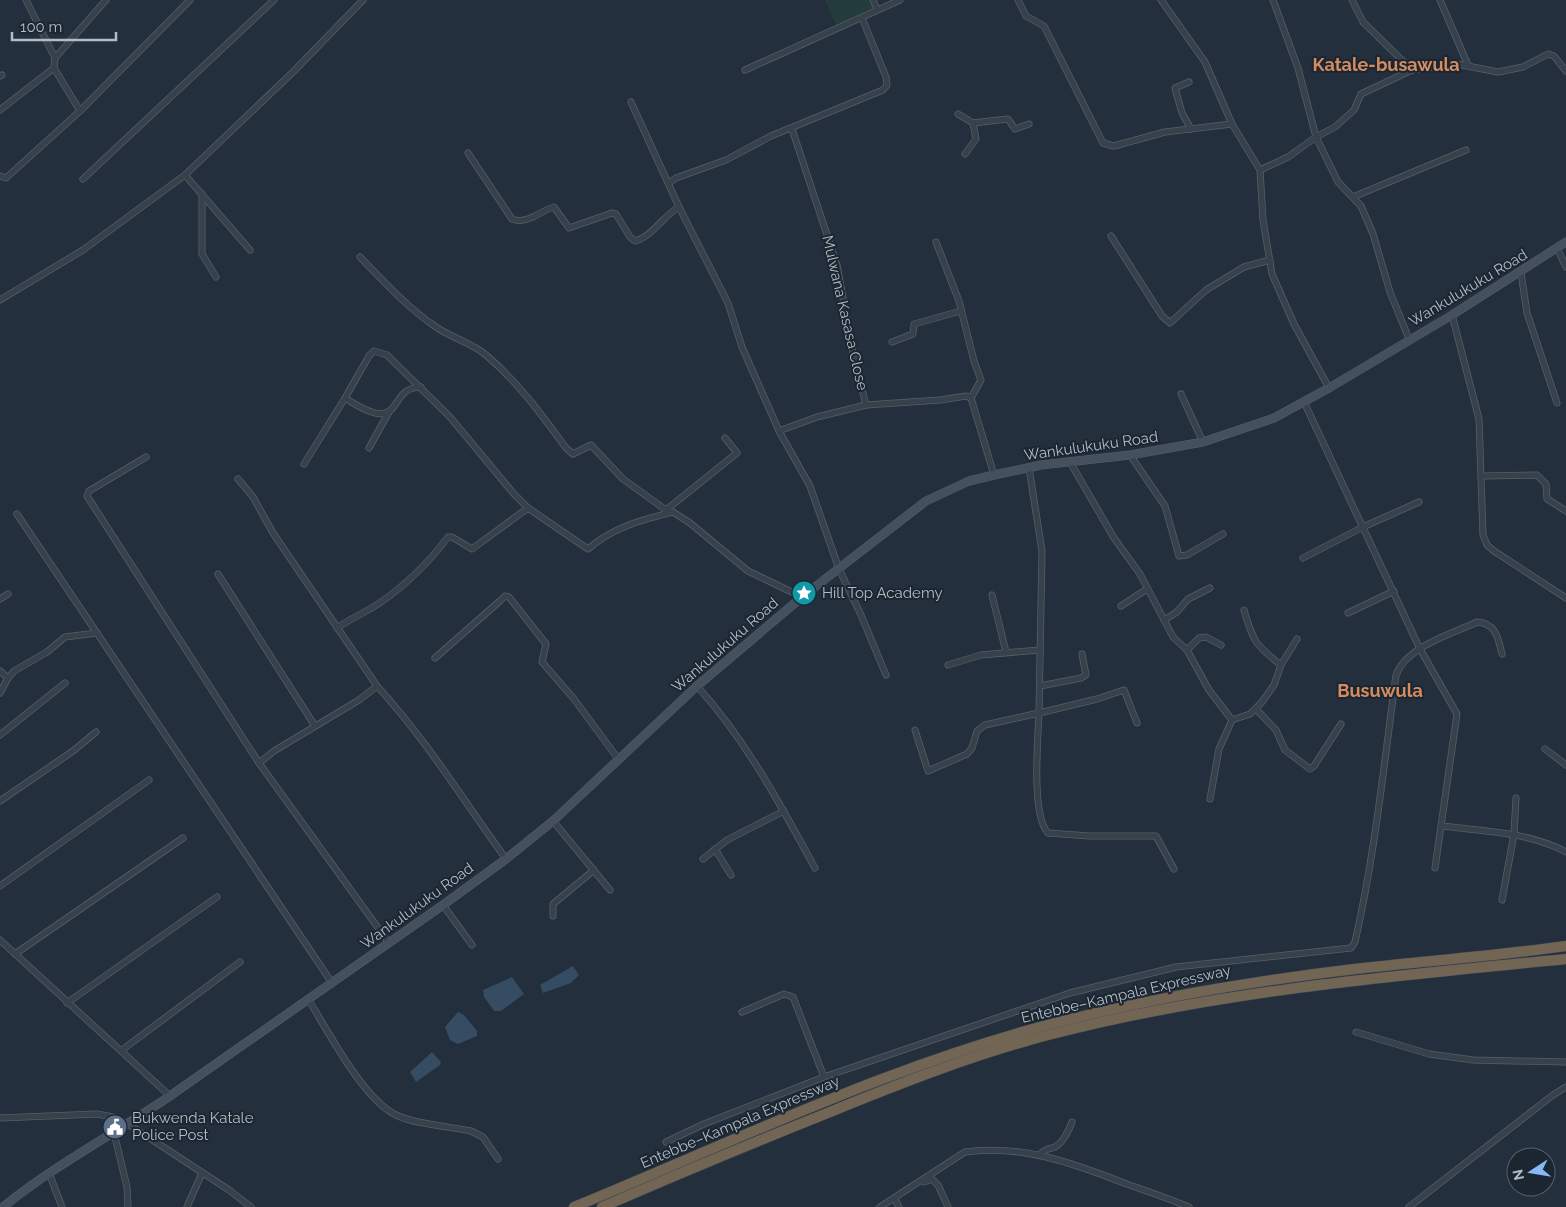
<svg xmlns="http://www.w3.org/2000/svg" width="1566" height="1207" font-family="Raleway,sans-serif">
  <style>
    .green { fill: #253c3d }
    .water { fill: #364c63 }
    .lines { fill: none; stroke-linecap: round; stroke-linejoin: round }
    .minor-casing { stroke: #555f6a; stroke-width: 7 }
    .secondary-casing { stroke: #555f6a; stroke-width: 9 }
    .motorway-casing { stroke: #424c57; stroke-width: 11 }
    .minor { stroke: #37414c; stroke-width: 5.5 }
    .secondary { stroke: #45505f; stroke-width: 8 }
    .motorway { stroke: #726554; stroke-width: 10 }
    .labels { text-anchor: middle; stroke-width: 4; stroke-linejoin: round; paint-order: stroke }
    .street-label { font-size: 15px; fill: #b2bcc8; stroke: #1c2631 }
    .poi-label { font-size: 15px; fill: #b2bcc8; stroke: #1c2631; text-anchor: start }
    .quarter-label { font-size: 18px; font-weight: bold; fill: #d48d60; stroke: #1c2631 }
  </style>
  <rect width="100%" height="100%" fill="#232f3c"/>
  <path class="green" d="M825 0H869L873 8 836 25Z"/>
  <g class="water">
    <path d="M573 966 579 975 571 983 543 993 540 985Z"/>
    <path d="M512 977 524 994 501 1011H494L484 997 483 990Z"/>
    <path d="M458 1012 464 1015 477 1031V1036L458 1044 450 1040 445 1027Z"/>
    <path d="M432 1052 441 1062 440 1065 416 1082 410 1072Z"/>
  </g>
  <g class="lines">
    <defs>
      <g id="minor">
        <path d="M26 0 55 58 54 68 80 111"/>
        <path d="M873 0 877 9"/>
        <path d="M1018 0 1026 16 1044 26 1103 143 1114 146 1165 132 1232 124"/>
        <path d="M1161 0 1205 62 1232 124 1260 170 1263 220 1272 274 1294 324 1329 388"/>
        <path d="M1273 0 1298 68 1316 137 1338 182 1361 206 1373 234 1390 292 1409 339"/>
        <path d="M1352 0 1363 22 1412 70 1457 64 1498 72 1523 67 1548 54 1554 56 1566 71"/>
        <path d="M1440 0 1468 65"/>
        <path d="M55 58 106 0"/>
        <path d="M745 70 900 0"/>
        <path d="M0 76 2 75"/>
        <path d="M1189 82 1175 88 1182 113 1191 129"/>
        <path d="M631 102 679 207 728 303 742 347 779 431 810 486 839 569 861 615 886 675"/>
        <path d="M0 110 54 68"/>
        <path d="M958 114 973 123 1008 119 1015 129 1029 124"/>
        <path d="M792 129 837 265 853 353 866 405 940 400 966 396 971 398"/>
        <path d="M468 153 512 219C527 225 540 211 554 207L569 228 612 213 616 214 630 237 635 241C652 237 664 215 679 207"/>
        <path d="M965 154 976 139 973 123"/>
        <path d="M1260 170 1288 157 1316 137 1335 127 1354 110 1361 94 1412 70"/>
        <path d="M185 175 250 250"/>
        <path d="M0 176 6 178 80 111 190 0"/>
        <path d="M83 179 274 0"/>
        <path d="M669 183 676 178 726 160 771 136 883 90 887 85 886 77 862 18"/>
        <path d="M202 194V254L216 277"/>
        <path d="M1353 197 1466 150"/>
        <path d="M1111 236 1162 316 1170 323 1206 290 1244 267 1270 260"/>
        <path d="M936 242 959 301 974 361 981 380 971 398"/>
        <path d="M1557 248 1566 267"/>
        <path d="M360 257C384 282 408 308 436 327 452 338 472 343 486 355 518 382 542 415 566 448L573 454 591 445 623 479 666 510 671 512"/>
        <path d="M1521 273 1527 313 1557 403"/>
        <path d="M0 300 83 250 185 175 293 72 363 0"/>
        <path d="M1452 315 1479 419 1483 535 1487 545 1494 551 1566 598"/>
        <path d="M892 342 913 334 914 324 961 311"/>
        <path d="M421 387C385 387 407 439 345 398L369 356 374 351 387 355 450 417 514 494 528 508 588 549C613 527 642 520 673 512L690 523 748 571 802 597"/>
        <path d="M1181 394 1203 442"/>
        <path d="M971 398 994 475"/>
        <path d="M1304 402 1420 649 1457 714 1435 868"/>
        <path d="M779 431 817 417 866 405"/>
        <path d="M369 448 389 412"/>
        <path d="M1130 455 1165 506 1179 556 1187 555 1223 534"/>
        <path d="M146 457 89 491 87 496 259 763 389 943"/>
        <path d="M1070 462 1114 538 1140 574 1173 637 1187 650 1209 690 1232 720 1219 749 1210 799"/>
        <path d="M304 464 345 398"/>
        <path d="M1482 476 1537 475 1546 484 1547 499 1566 511"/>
        <path d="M238 479 253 497 273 533 377 686 359 700 274 751 259 763"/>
        <path d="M666 510 737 453 725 438"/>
        <path d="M17 514 332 983"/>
        <path d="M1303 558 1363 527 1419 502"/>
        <path d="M218 574 315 726"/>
        <path d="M992 595 1006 652"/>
        <path d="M0 599 8 594"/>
        <path d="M1121 606 1147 589"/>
        <path d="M1244 610C1253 641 1255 645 1281 665"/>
        <path d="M1348 613 1394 591"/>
        <path d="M1164 620 1177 612 1188 599 1210 588"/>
        <path d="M337 628C351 618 367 612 381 602 407 584 429 562 448 537H452L472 549 528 508"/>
        <path d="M1187 650 1199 638 1206 637 1221 645"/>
        <path d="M435 658 501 600 505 596 509 597 546 644 542 662 574 699 619 760"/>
        <path d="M948 665 981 655 1040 650"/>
        <path d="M0 671 8 678 0 693"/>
        <path d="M8 678 14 671 47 652 65 637 97 633"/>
        <path d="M377 686C425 738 464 801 506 859"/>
        <path d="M697 686C746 740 780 804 815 868"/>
        <path d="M1040 686 1081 678 1086 675 1082 654"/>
        <path d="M1256 709 1276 730 1285 750 1310 769 1314 766 1341 724"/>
        <path d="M1232 720 1250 714 1262 702 1274 685 1281 665 1297 639"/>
        <path d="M1137 723 1124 690 1097 699 1039 713C1038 738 1031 815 1048 833L1089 836H1156L1174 869"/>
        <path d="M915 730 928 771 967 754 972 748 977 731 985 725 1039 713 1042 551 1029 468"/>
        <path d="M0 735 65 683"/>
        <path d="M1545 749 1566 765"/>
        <path d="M0 801 73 751 96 732"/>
        <path d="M553 821 610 890"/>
        <path d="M1442 826C1484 831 1528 832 1566 852"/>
        <path d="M715 849 731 875"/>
        <path d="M703 859 727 840 784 811"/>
        <path d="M0 886 149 780"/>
        <path d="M1502 900 1514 834 1516 798"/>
        <path d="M443 905 472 945"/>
        <path d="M553 916V904L594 870"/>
        <path d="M0 940 170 1096"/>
        <path d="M15 954 183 838"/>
        <path d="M308 999C328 1031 363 1099 396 1115 414 1124 451 1127 471 1131L483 1137 498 1159"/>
        <path d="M67 1003 217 897"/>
        <path d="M742 1012 784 994 793 997 824 1077"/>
        <path d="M1356 1032 1429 1054 1473 1060 1566 1062"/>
        <path d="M122 1050 240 962"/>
        <path d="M0 1118 97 1114 113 1117 128 1124 229 1190 251 1207"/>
        <path d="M114 1133 127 1187 128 1207"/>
        <path d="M666 1142 704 1124 824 1077 1070 993 1176 967 1351 948 1355 942C1375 854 1384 764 1396 675 1407 646 1452 634 1477 622 1496 623 1498 638 1502 654"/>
        <path d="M1040 1154C1045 1149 1049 1149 1055 1147 1064 1142 1069 1130 1072 1122"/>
        <path d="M49 1173 62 1207"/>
        <path d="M924 1182 932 1179 938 1185 948 1207"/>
        <path d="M894 1198 899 1207"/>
        <path d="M187 1207 202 1173"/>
        <path d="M880 1207 965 1152C1021 1144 1073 1163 1124 1183 1146 1191 1168 1198 1189 1207"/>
        <path d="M1409 1207 1553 1095 1566 1087"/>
      </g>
      <path id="secondary" d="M3 1207C55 1165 114 1134 170 1096L443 905 506 859 553 821 697 686 749 642 802 597 926 501 969 481 994 475 1041 465 1130 455 1203 442 1274 418 1329 388 1452 315 1566 242"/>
      <g id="motorway">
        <path d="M574 1207C740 1139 903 1059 1079 1017 1169 995 1262 980 1355 969 1425 961 1496 956 1566 946"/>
        <path d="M602 1207C676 1175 750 1144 825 1114 898 1084 972 1055 1048 1035 1217 991 1392 976 1566 959"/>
      </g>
    </defs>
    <use href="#minor" class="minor-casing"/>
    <use href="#secondary" class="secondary-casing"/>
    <use href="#motorway" class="motorway-casing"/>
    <use href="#minor" class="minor"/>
    <use href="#secondary" class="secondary"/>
    <use href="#motorway" class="motorway"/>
  </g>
  <defs>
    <symbol id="sight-disc" viewBox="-11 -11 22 22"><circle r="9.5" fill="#0f9aa8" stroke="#1c2631"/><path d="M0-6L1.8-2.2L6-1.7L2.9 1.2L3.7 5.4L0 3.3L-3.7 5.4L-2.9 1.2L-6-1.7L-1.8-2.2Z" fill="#fff"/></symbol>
    <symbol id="civic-disc" viewBox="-11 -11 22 22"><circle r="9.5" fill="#5c6f8a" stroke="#1c2631"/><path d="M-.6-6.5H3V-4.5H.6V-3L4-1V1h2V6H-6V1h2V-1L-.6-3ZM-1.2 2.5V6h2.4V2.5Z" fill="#fff"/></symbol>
  </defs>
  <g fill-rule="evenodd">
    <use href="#sight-disc" x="790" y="579" width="28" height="28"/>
    <use href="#civic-disc" x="101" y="1113" width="28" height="28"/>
  </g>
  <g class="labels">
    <g class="street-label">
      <text transform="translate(1468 288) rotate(-31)" y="5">Wankulukuku Road</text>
      <text transform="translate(845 313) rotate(77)" y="5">Mulwana Kasasa Close</text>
      <text transform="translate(1091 446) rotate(-8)" y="5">Wankulukuku Road</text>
      <text transform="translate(725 645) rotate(-41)" y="5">Wankulukuku Road</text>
      <text transform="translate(417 906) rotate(-36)" y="5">Wankulukuku Road</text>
      <text transform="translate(1126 994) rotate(-13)" y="5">Entebbe–Kampala Expressway</text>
      <text transform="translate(740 1122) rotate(-23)" y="5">Entebbe–Kampala Expressway</text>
    </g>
    <g class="poi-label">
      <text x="822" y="598">Hill Top Academy</text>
      <text x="132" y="1123">Bukwenda Katale<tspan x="132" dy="17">Police Post</tspan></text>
    </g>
    <g class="quarter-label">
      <text x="1386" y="71">Katale-busawula</text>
      <text x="1380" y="697">Busuwula</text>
    </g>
  </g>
  <g transform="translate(1531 1172) rotate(258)"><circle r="24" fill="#1c2631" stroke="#58626d"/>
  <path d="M0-4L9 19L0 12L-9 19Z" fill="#87b9f8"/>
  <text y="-8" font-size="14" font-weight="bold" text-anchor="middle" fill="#b2bcc8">N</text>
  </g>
  <path d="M12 32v8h104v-8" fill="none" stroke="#b2bcc8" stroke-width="2.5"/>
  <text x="20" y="32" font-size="15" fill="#b2bcc8" stroke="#1c2631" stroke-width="4" paint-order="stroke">100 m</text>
</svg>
